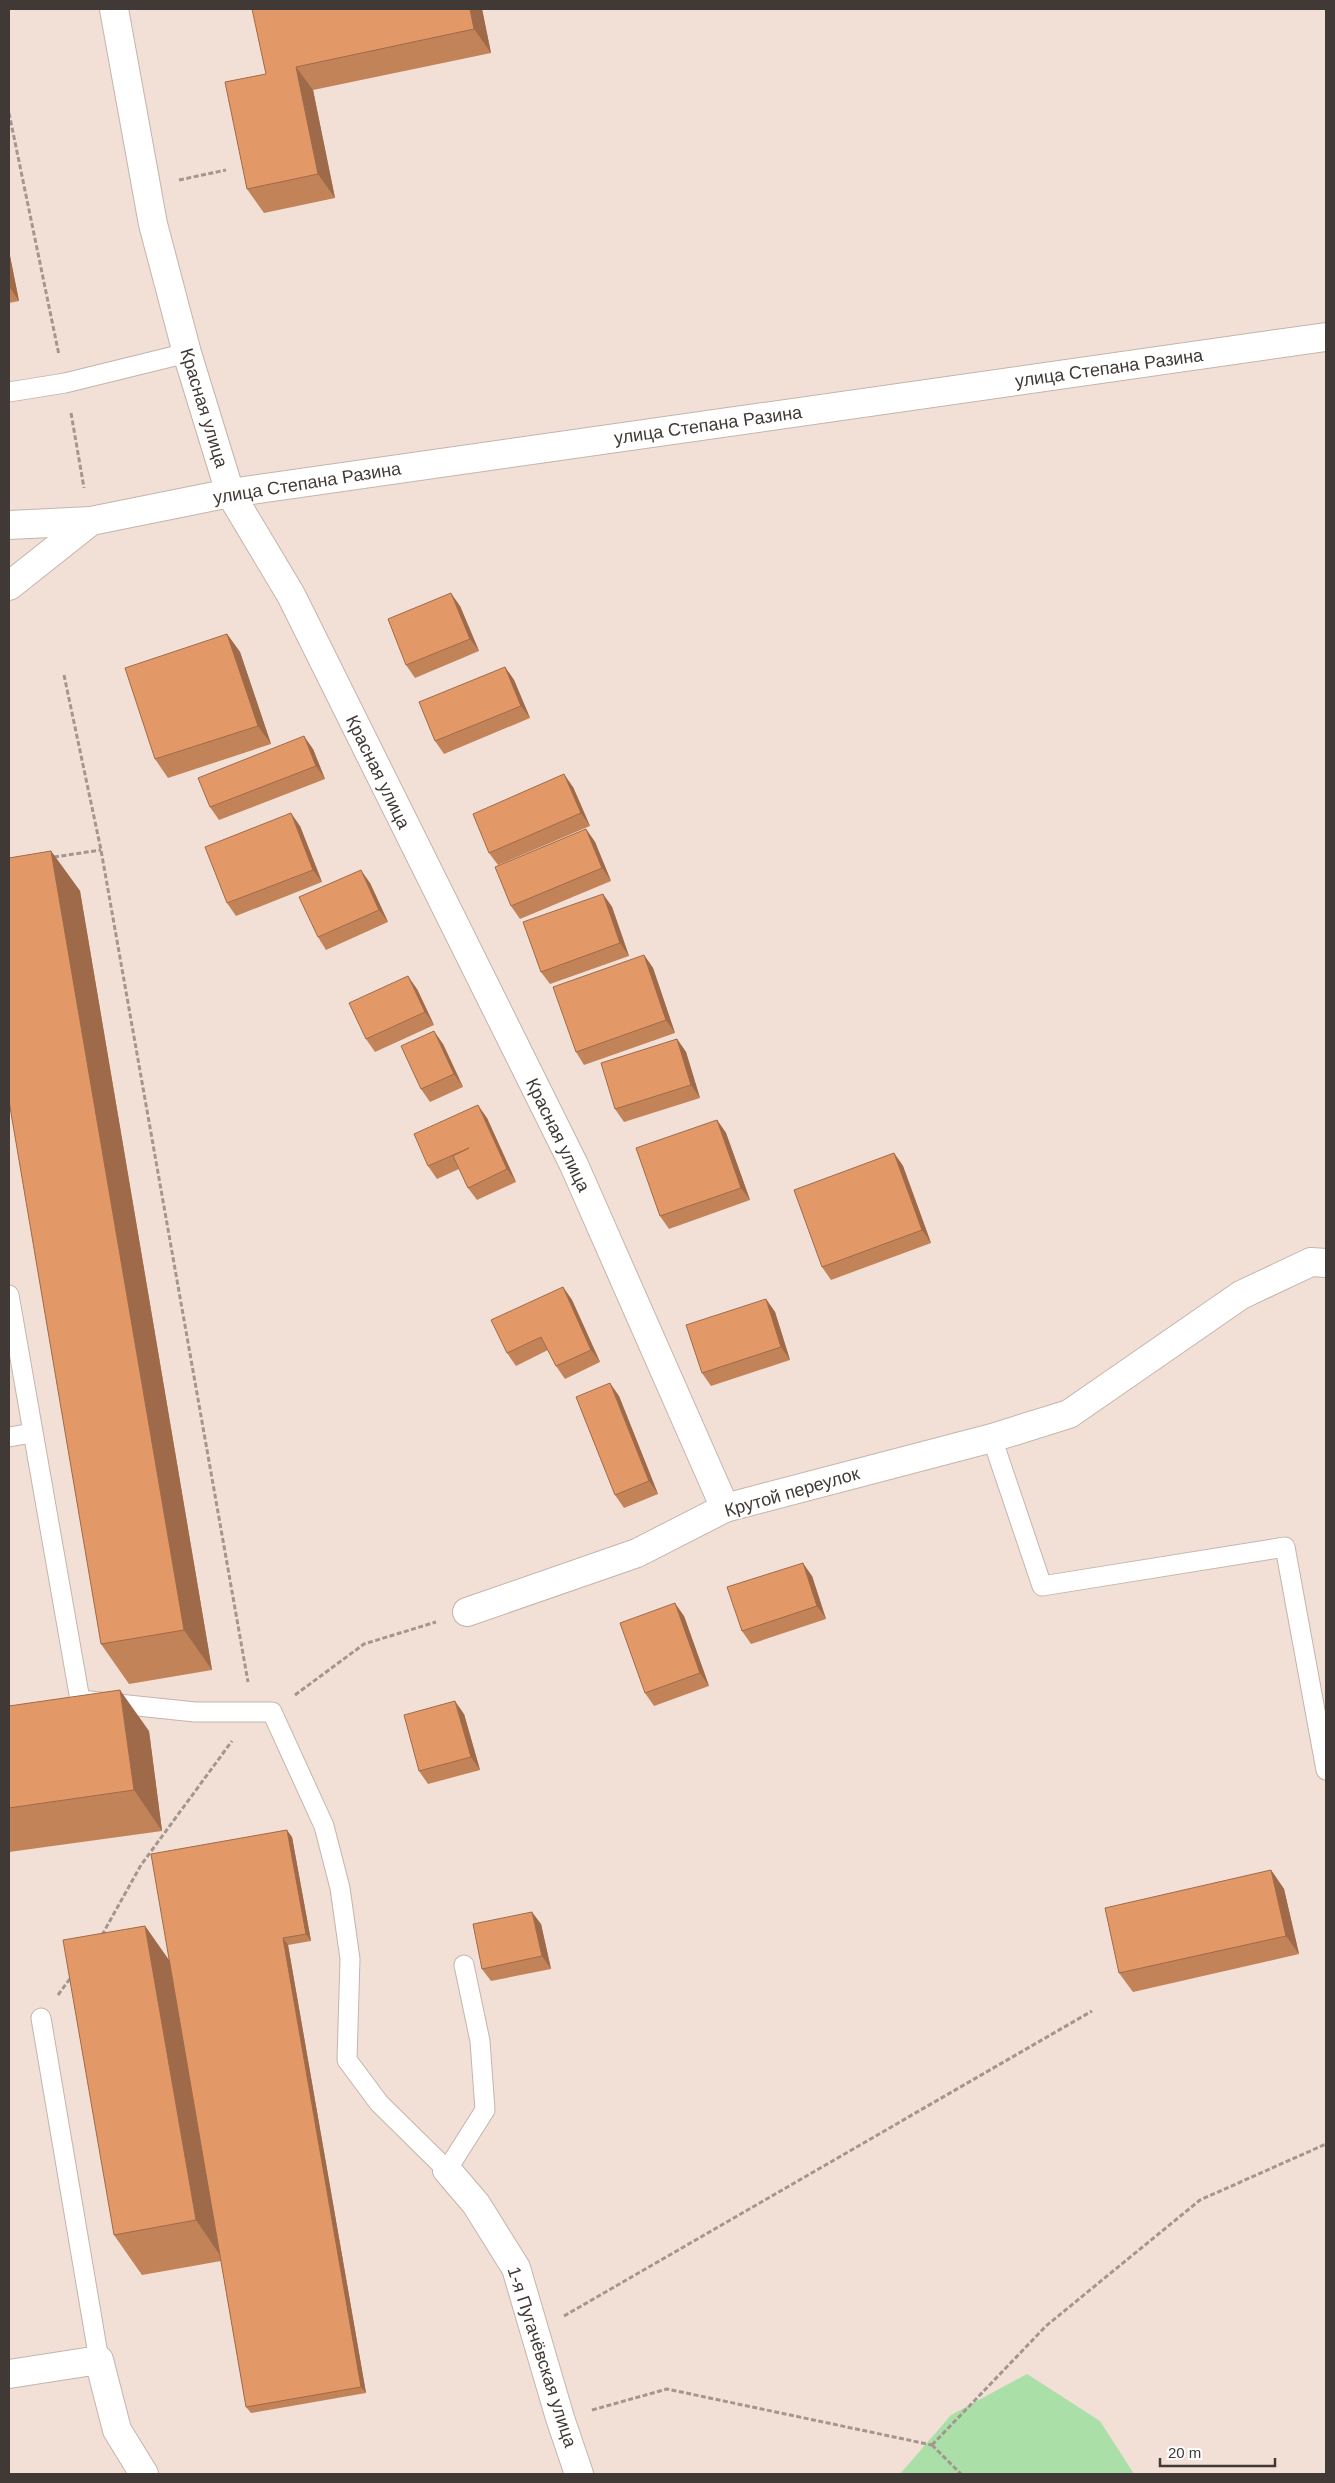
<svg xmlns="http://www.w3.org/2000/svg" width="1335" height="2483" font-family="Helvetica,sans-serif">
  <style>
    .green { fill: #aadfa8 }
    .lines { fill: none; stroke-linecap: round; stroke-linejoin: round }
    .lane-casing { stroke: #c5b4aa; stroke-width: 21 }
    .street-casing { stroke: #c5b4aa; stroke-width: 30 }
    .secondary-casing { stroke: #c5b4aa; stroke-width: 30 }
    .path { stroke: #a3968e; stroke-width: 3; stroke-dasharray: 5 2.5; stroke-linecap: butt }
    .lane { stroke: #fff; stroke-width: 19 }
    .street { stroke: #fff; stroke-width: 28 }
    .secondary { stroke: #fff; stroke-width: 28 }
    .wall { fill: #c38359 }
    .shaded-wall { fill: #9f6a49 }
    .building { fill: #e39868; stroke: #9f6a49 }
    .labels { text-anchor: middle; stroke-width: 4; stroke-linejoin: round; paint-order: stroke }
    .street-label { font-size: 18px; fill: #403935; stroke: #fff }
  </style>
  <rect width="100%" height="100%" fill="#f2e0d6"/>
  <path class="green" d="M1027 2374 1100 2421 1134 2474H900L951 2415Z"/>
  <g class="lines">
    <defs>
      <g id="lane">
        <path d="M9 392 65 383 187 353"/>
        <path d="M9 1295 80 1700 195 1712H272L324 1826 340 1888 350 1959 347 2060 379 2103 447 2170 485 2110 480 2041 464 1965"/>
        <path d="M9 1437 32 1433"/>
        <path d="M992 1438 1042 1586 1285 1547 1326 1770"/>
        <path d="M41 2018 99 2360"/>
      </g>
      <g id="street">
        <path d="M114 9 153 224 187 353 230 493 291 595 574 1165 725 1508"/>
        <path d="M467 1612 637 1553 725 1508 992 1438 1069 1414 1241 1295 1311 1262 1326 1263"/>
        <path d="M447 2170 476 2204 516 2268 560 2418 579 2474"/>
        <path d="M9 2374 99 2360 117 2430 144 2474"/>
      </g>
      <g id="secondary">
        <path d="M9 525 91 521 230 493 1326 337"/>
        <path d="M9 586 91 521"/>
      </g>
    </defs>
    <use href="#lane" class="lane-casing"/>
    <use href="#street" class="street-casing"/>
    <use href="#secondary" class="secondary-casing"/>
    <g class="path">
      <path d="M9 113 59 355"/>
      <path d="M179 180 226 170"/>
      <path d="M71 413 84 488"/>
      <path d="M64 675 101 850 248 1682"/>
      <path d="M54 857 101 850"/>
      <path d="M295 1695 364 1644 436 1622"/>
      <path d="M102 1935 141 1865 232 1741"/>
      <path d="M58 1995 72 1976"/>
      <path d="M564 2316 1092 2011"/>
      <path d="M592 2410 667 2389 932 2445"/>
      <path d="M932 2445 1046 2326 1200 2200 1326 2144"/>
      <path d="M932 2445 961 2474"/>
    </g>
    <use href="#lane" class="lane"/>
    <use href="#street" class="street"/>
    <use href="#secondary" class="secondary"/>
  </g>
  <g class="wall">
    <path d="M482 9 491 53 313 90 335 198 264 213 247 189 266 74Z"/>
    <path d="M9 251 19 301 9 303Z"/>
    <path d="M460 606 479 651 415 678 406 665Z"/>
    <path d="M227 634 240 652 271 744 168 778 155 759Z"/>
    <path d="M505 667 514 680 530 718 444 754 435 741Z"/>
    <path d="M313 749 325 779 219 820 210 807Z"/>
    <path d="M573 787 590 826 498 865 489 853Z"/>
    <path d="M300 826 322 882 236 916 227 903Z"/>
    <path d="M586 829 595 842 611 881 520 919 511 906Z"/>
    <path d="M51 851 80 891 212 1670 129 1684 101 1644Z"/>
    <path d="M370 883 388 922 326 950 318 937Z"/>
    <path d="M603 894 612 907 629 956 550 984 541 972Z"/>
    <path d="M644 955 653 968 675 1033 584 1065 576 1052Z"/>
    <path d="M417 989 434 1025 375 1052 366 1039Z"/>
    <path d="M677 1039 686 1052 700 1098 624 1122 615 1109Z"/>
    <path d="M443 1044 463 1087 430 1102 421 1089Z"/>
    <path d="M487 1118 516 1182 477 1200 468 1188 459 1169 437 1179 428 1166Z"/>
    <path d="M717 1120 726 1133 750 1200 669 1229 660 1216Z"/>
    <path d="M894 1153 903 1166 931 1243 831 1280 822 1267Z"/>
    <path d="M563 1287 572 1300 600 1362 565 1379 556 1366 548 1350 516 1366 507 1353Z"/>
    <path d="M766 1299 775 1312 790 1360 711 1386 702 1373Z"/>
    <path d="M619 1396 658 1494 624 1508 615 1495Z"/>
    <path d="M812 1576 826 1619 751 1644 742 1631Z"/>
    <path d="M684 1616 709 1686 654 1706 645 1693Z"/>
    <path d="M9 1706 149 1731 162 1831 9 1852Z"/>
    <path d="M464 1714 480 1770 428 1784 419 1771Z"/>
    <path d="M292 1837 311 1941 288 1945 366 2393 251 2413 246 2407 221 2261 142 2275 114 2235 145 1926 169 1960Z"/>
    <path d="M1271 1870 1284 1889 1299 1954 1133 1992 1119 1973Z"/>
    <path d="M541 1924 551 1969 491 1981 482 1969Z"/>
  </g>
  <g class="shaded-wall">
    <path d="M470 9H482L491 53 474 29Z"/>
    <path d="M296 67 313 90 335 198 318 174Z"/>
    <path d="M9 251 19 301 10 288 9 280Z"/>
    <path d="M451 593 460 606 479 651 470 639Z"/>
    <path d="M227 634 240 652 271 744 258 726Z"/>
    <path d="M505 667 514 680 530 718 521 706Z"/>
    <path d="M304 736 313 749 325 779 316 766Z"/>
    <path d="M564 774 573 787 590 826 581 813Z"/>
    <path d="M291 813 300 826 322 882 313 870Z"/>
    <path d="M586 829 595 842 611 881 602 868Z"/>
    <path d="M51 851 80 891 212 1670 184 1630Z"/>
    <path d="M361 870 370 883 388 922 379 910Z"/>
    <path d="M603 894 612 907 629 956 620 943Z"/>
    <path d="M644 955 653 968 675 1033 666 1020Z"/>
    <path d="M408 976 417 989 434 1025 425 1012Z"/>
    <path d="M434 1031 443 1044 463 1087 454 1074Z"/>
    <path d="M677 1039 686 1052 700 1098 691 1085Z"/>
    <path d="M478 1105 487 1118 516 1182 507 1169Z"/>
    <path d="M717 1120 726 1133 750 1200 741 1188Z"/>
    <path d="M894 1153 903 1166 931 1243 922 1230Z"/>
    <path d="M563 1287 572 1300 600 1362 591 1350Z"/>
    <path d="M766 1299 775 1312 790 1360 781 1347Z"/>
    <path d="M610 1383 619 1396 658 1494 649 1481Z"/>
    <path d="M803 1563 812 1576 826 1619 817 1606Z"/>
    <path d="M675 1603 684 1616 709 1686 700 1673Z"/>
    <path d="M120 1690 149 1731 162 1831 134 1790Z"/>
    <path d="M455 1701 464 1714 480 1770 471 1757Z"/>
    <path d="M287 1830 292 1837 311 1941 306 1934Z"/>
    <path d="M1271 1870 1284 1889 1299 1954 1286 1936Z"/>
    <path d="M532 1912 541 1924 551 1969 542 1956Z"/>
    <path d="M145 1926 173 1966 224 2261 196 2220Z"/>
    <path d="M283 1938 288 1945 366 2393 361 2387Z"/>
  </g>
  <g class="building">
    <path d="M252 9H470L474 29 296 67 318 174 247 189 225 82 266 74Z"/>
    <path d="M451 593 470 639 406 665 388 619Z"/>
    <path d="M227 634 258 726 155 759 125 668Z"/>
    <path d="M505 667 521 706 435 741 419 702Z"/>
    <path d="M304 736 316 766 210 807 198 778Z"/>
    <path d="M564 774 581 813 489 853 473 814Z"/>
    <path d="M291 813 313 870 227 903 205 847Z"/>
    <path d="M586 829 602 868 511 906 495 867Z"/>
    <path d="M51 851 184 1630 101 1644 9 1101V858Z"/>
    <path d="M361 870 379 910 318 937 299 897Z"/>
    <path d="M603 894 620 943 541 972 523 922Z"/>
    <path d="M644 955 666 1020 576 1052 553 987Z"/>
    <path d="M408 976 425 1012 366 1039 349 1003Z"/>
    <path d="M434 1031 454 1074 421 1089 401 1046Z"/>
    <path d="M677 1039 691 1085 615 1109 601 1063Z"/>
    <path d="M478 1105 507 1169 468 1188 453 1156 469 1148 428 1166 414 1134Z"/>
    <path d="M717 1120 741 1188 660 1216 636 1148Z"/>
    <path d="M894 1153 922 1230 822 1267 794 1190Z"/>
    <path d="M563 1287 591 1350 556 1366 541 1337 507 1353 491 1320Z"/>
    <path d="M766 1299 781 1347 702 1373 686 1325Z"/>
    <path d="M610 1383 649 1481 615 1495 576 1397Z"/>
    <path d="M803 1563 817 1606 742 1631 727 1587Z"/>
    <path d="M675 1603 700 1673 645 1693 620 1623Z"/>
    <path d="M120 1690 134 1790 9 1808V1706Z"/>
    <path d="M455 1701 471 1757 419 1771 404 1715Z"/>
    <path d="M287 1830 306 1934 283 1938 361 2387 246 2407 151 1854Z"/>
    <path d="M1271 1870 1286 1936 1119 1973 1105 1908Z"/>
    <path d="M532 1912 542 1956 482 1969 473 1924Z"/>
    <path d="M145 1926 196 2220 114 2235 63 1940Z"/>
  </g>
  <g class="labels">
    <g class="street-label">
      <text transform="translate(1109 368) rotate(-8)" y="6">улица Степана Разина</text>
      <text transform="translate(204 408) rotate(73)" y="6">Красная улица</text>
      <text transform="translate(708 425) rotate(-8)" y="6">улица Степана Разина</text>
      <text transform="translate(307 483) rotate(-9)" y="6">улица Степана Разина</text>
      <text transform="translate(378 772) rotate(64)" y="6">Красная улица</text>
      <text transform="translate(558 1135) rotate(64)" y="6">Красная улица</text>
      <text transform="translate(792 1492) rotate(-16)" y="6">Крутой переулок</text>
      <text transform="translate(542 2357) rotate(72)" y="6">1-я Пугачёвская улица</text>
    </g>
  </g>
  <rect width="1335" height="2483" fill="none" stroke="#403935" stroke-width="20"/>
  <path d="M1160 2458v8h115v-8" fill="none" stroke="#403935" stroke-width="2.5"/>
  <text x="1168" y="2458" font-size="15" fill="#403935" stroke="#ffffff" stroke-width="4" paint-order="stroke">20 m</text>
</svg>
